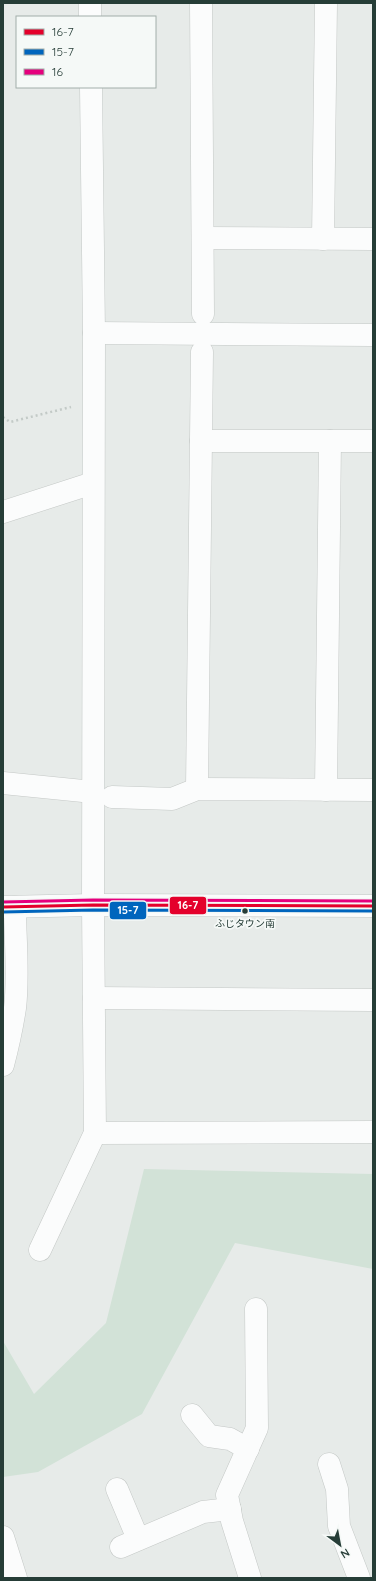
<svg xmlns="http://www.w3.org/2000/svg" width="376" height="1581" font-family="Quicksand,'Noto Sans JP',sans-serif">
  <style>
    .green { fill: #d2e2d7 }
    .lines { fill: none; stroke-linecap: round; stroke-linejoin: round }
    .street-casing { stroke: #c4c8c6; stroke-width: 23 }
    .secondary-casing { stroke: #c3c8c6; stroke-width: 23 }
    .path { stroke: #c3cac7; stroke-width: 2.5; stroke-dasharray: 2 3; stroke-linecap: butt }
    .street { stroke: #fbfcfc; stroke-width: 22 }
    .secondary { stroke: #fbfcfc; stroke-width: 22 }
    .bus-1-casing { stroke: #f5f9f7; stroke-width: 6 }
    .bus-2-casing { stroke: #f5f9f7; stroke-width: 6 }
    .bus-3-casing { stroke: #f5f9f7; stroke-width: 6 }
    .bus-1 { stroke: #e4002b; stroke-width: 3 }
    .bus-2 { stroke: #0065bd; stroke-width: 3 }
    .bus-3 { stroke: #e5007d; stroke-width: 3 }
    .bus-dot { fill: #263d37; stroke: #f5f9f7; stroke-width: 1.5 }
    .labels { text-anchor: middle; stroke-width: 3.5; stroke-linejoin: round; paint-order: stroke }
    .bus-label { font-size: 10px; fill: #263d37; stroke: #f5f9f7 }
    .line-badge { stroke: #f5f9f7; stroke-width: 1.5 }
    .badge-label { font-size: 11px; text-anchor: middle; font-weight: bold; fill: #fff }
  </style>
  <rect width="100%" height="100%" fill="#e7ebe9"/>
  <path class="green" d="M144 1169 373 1174V1269L235 1243 142 1414 38 1472 3 1477V1341L34 1394 106 1323Z"/>
  <g class="lines">
    <defs>
      <g id="street">
        <path d="M201 3 203 314"/>
        <path d="M203 238 373 239"/>
        <path d="M323 239 326 3"/>
        <path d="M201 441H373"/>
        <path d="M3 512 93 483"/>
        <path d="M3 783 93 792"/>
        <path d="M197 789 202 352"/>
        <path d="M326 790 330 441"/>
        <path d="M112 797 172 799 197 789 373 790"/>
        <path d="M94 998 373 1000"/>
        <path d="M3 1065C8 1046 12 1028 15 1008 19 975 15 940 15 907"/>
        <path d="M95 1133 373 1132"/>
        <path d="M40 1250 95 1133 93 905"/>
        <path d="M192 1415 209 1436 230 1439 248 1449"/>
        <path d="M329 1464 337 1489 339 1526 359 1578"/>
        <path d="M117 1489 138 1539"/>
        <path d="M3 1537 16 1578"/>
        <path d="M121 1547 203 1512 230 1509"/>
        <path d="M250 1578 232 1521 227 1495 257 1428 256 1309"/>
      </g>
      <g id="secondary">
        <path d="M90 3V17"/>
        <path d="M91 87 94 333 93 905"/>
        <path d="M94 333 373 335"/>
        <path d="M3 907 93 905 373 906"/>
      </g>
    </defs>
    <use href="#street" class="street-casing"/>
    <use href="#secondary" class="secondary-casing"/>
    <path class="path" d="M3 417 10 422 71 407"/>
    <use href="#street" class="street"/>
    <use href="#secondary" class="secondary"/>
    <defs>
      <path id="bus-1" d="M3 907 93 905 373 906"/>
      <path id="bus-2" d="M3 912 93 910 373 911"/>
      <path id="bus-3" d="M3 902 93 900 373 901"/>
    </defs>
    <use href="#bus-1" class="bus-1-casing"/>
    <use href="#bus-2" class="bus-2-casing"/>
    <use href="#bus-3" class="bus-3-casing"/>
    <use href="#bus-1" class="bus-1"/>
    <use href="#bus-2" class="bus-2"/>
    <use href="#bus-3" class="bus-3"/>
  </g>
  <circle class="bus-dot" cx="245" cy="911" r="3.5"/>
  <g class="labels">
    <g class="bus-label">
      <text x="245" y="927">ふじタウン南</text>
    </g>
  </g>
  <g class="line-badge">
    <rect x="169" y="896" width="38" height="19" rx="4" fill="#e4002b"/>
    <rect x="109" y="901" width="38" height="19" rx="4" fill="#0065bd"/>
  </g>
  <g class="badge-label">
    <text x="188" y="909">16-7</text>
    <text x="128" y="914">15-7</text>
  </g>
  <rect width="376" height="1581" fill="none" stroke="#263d37" stroke-width="8"/>
  <rect x="16" y="16" width="140" height="72" fill="#f5f9f7" stroke="#a2aeaa"/>
  <rect x="24" y="29" width="20" height="6" fill="#e4002b" stroke="#a2aeaa"/>
  <text x="52" y="36" font-size="12" fill="#263d37">16-7</text>
  <rect x="24" y="49" width="20" height="6" fill="#0065bd" stroke="#a2aeaa"/>
  <text x="52" y="56" font-size="12" fill="#263d37">15-7</text>
  <rect x="24" y="69" width="20" height="6" fill="#e5007d" stroke="#a2aeaa"/>
  <text x="52" y="76" font-size="12" fill="#263d37">16</text>
  <g transform="translate(340 1545) rotate(148)" stroke="#f5f9f7" stroke-width="3" paint-order="stroke">
  <path d="M0-3L7 15L0 10L-7 15Z" fill="#263d37"/>
  <text y="-6" font-size="11" font-weight="bold" text-anchor="middle" fill="#263d37">N</text>
  </g>
</svg>
